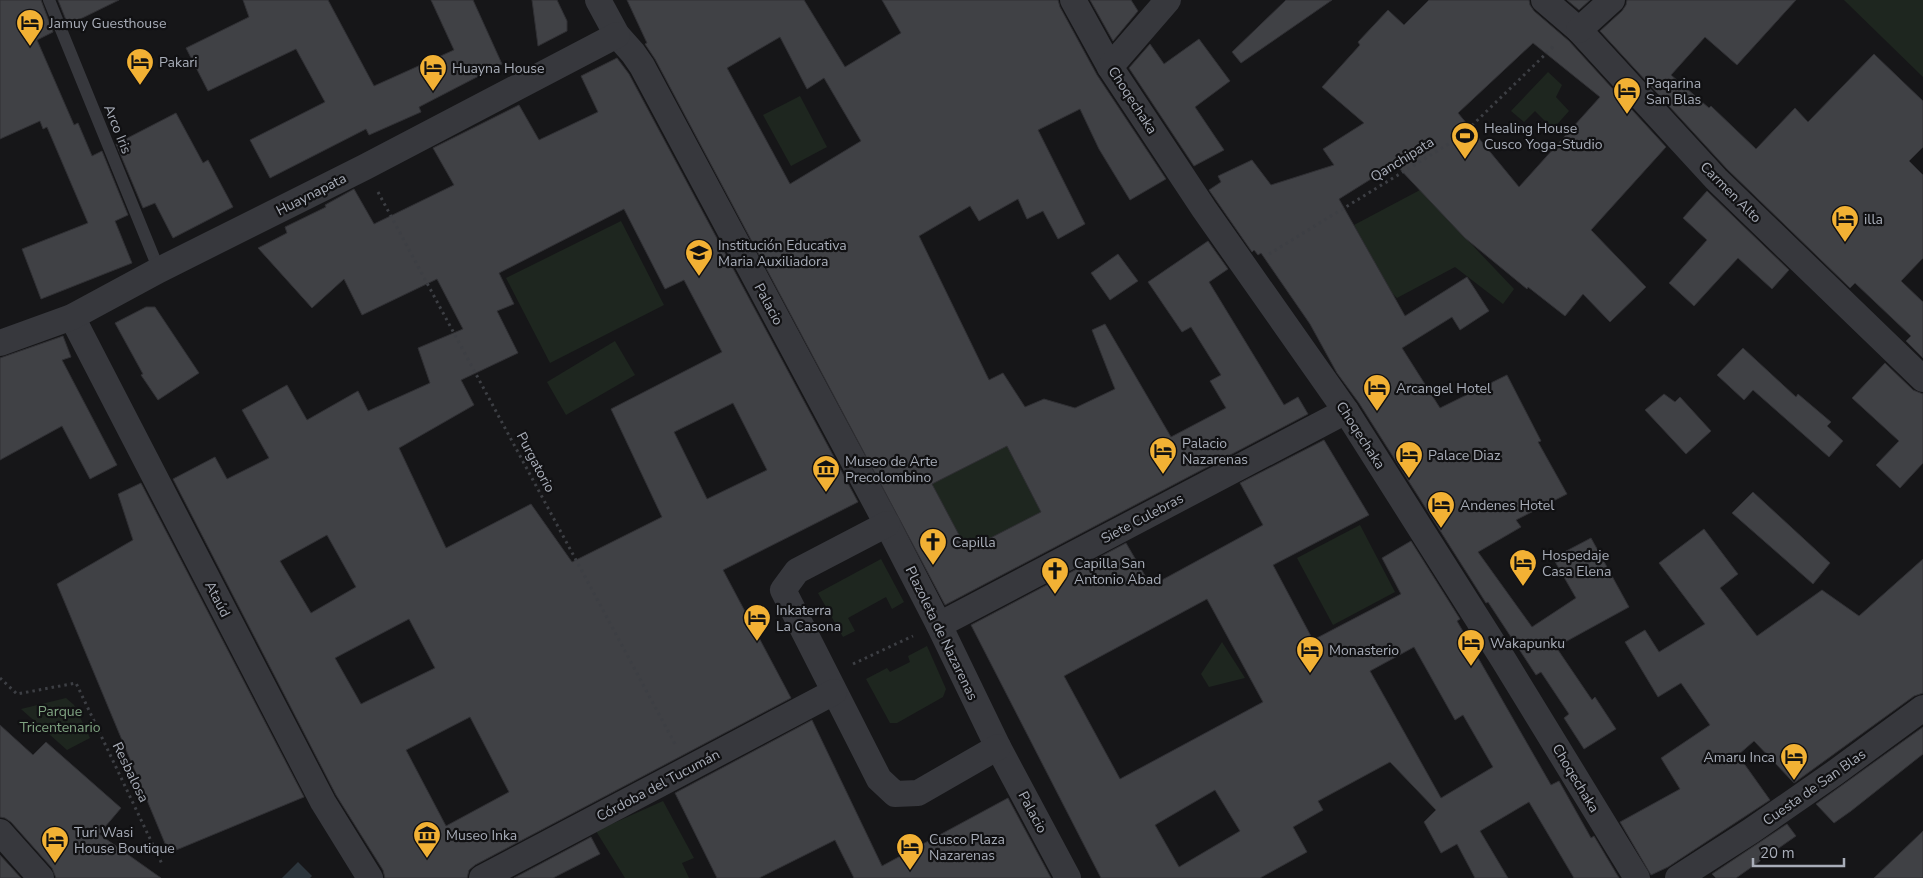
<svg xmlns="http://www.w3.org/2000/svg" width="1923" height="878" font-family="'Nunito Sans',sans-serif">
  <style>
    .green { fill: #1e261f }
    .water { fill: #2c353c }
    .building { fill: #404145; stroke: #303034; fill-rule: evenodd }
    .lines { fill: none; stroke-linecap: round; stroke-linejoin: round }
    .path { stroke: #3d3f44; stroke-width: 3; stroke-dasharray: 2.5 4; stroke-linecap: butt }
    .lane { stroke: #37383d; stroke-width: 12 }
    .street { stroke: #37383d; stroke-width: 26 }
    .labels { text-anchor: middle; stroke-width: 4.5; stroke-linejoin: round; paint-order: stroke }
    .poi-label { font-size: 14px; fill: #a8adb8; stroke: #111113; text-anchor: start }
    .street-label { font-size: 14px; fill: #a8adb8; stroke: #111113 }
    .park-label { font-size: 14px; fill: #7fa381; stroke: #111113 }
  </style>
  <rect width="100%" height="100%" fill="#161618"/>
  <g class="green">
    <path d="M1844 0H1923V77Z"/>
    <path d="M1548 72 1562 85 1556 97 1569 111 1553 129 1535 111 1524 122 1511 111Z"/>
    <path d="M800 96 827 147 791 166 763 115Z"/>
    <path d="M1420 190 1514 289 1503 304 1455 267 1397 298 1391 292 1354 225Z"/>
    <path d="M621 221 664 305 550 363 506 278Z"/>
    <path d="M615 341 635 375 566 415 547 382Z"/>
    <path d="M1007 446 1041 512 967 550 932 484Z"/>
    <path d="M1360 525 1395 592 1333 625 1297 558Z"/>
    <path d="M881 559 904 602 892 609 886 597 848 618 855 631 843 637 818 593Z"/>
    <path d="M1222 642 1245 678 1209 687 1201 674Z"/>
    <path d="M927 646 946 689 943 697 897 723H890L866 679 887 668 890 672 910 662 908 656Z"/>
    <path d="M66 698 74 705 90 738 67 750 21 709Z"/>
    <path d="M663 801 694 858 682 863 689 878H625L596 831Z"/>
  </g>
  <path class="water" d="M298 862 312 876 310 878H282Z"/>
  <g class="building">
    <path d="M0 0H41L53 32 37 40 74 125 78 123 92 156 102 151 128 215 115 221 132 263 41 299 22 249 88 223 47 127 43 129 40 121 0 139Z"/>
    <path d="M58 0H119L68 25Z"/>
    <path d="M243 0H328L374 86 454 50 431 0H473L502 64 419 107 421 112 369 135 366 129 270 178 250 140 325 102 296 49 208 91 186 48 249 17Z"/>
    <path d="M532 0H557L567 21V31L538 46Z"/>
    <path d="M627 0H804L845 67 901 33 882 0H1058L1060 7 1097 75 1166 179 1130 200 1099 149 1080 109 1038 130 1085 224 1058 239 1043 211 1027 219 1018 199 979 221 970 206 919 236 989 380 1003 373 1025 407 1044 399 1075 408 1115 389 1092 330 1105 324 1171 437 1226 408 1210 381 1221 375 1191 327 1182 332 1148 282 1208 241 1228 269 1209 282 1284 405 1298 397 1308 414 945 605 655 59 645 44 647 43ZM780 37 807 89 824 78 861 141 790 184 727 68ZM1007 446 1041 512 967 550 932 484Z"/>
    <path d="M1090 0H1131L1138 11 1113 41Z"/>
    <path d="M1286 0H1332L1241 63 1232 52Z"/>
    <path d="M1429 0H1529L1530 5 1534 11 1569 41 1666 147 1591 230 1646 287 1610 322 1583 294 1565 316 1528 287 1527 289 1465 238 1395 164 1339 199 1405 316 1467 277 1489 311 1460 330 1452 317 1402 348 1440 408 1507 375 1541 441 1538 442 1567 494 1516 520 1521 527 1478 552 1532 627 1576 598 1553 558 1591 538 1629 607 1556 647 1592 700 1595 697 1616 729 1584 749 1564 718 1569 714 1541 672 1536 675 1488 602 1486 603 1359 403 1337 373 1310 324 1261 253 1258 255 1254 250 1252 252 1209 190 1221 182 1218 176 1252 160 1271 185 1334 165 1323 149 1364 123 1322 87 1360 45 1358 42 1388 10 1404 25ZM1533 43 1600 97 1519 187 1458 113Z"/>
    <path d="M1567 0H1590L1579 10Z"/>
    <path d="M1627 0H1796L1737 65 1705 37 1671 75 1709 108 1711 106 1756 149 1795 108 1808 122 1874 54 1923 101V147L1909 161 1923 175V258L1901 281 1923 302V358L1906 341 1911 336 1855 283 1850 288 1727 169 1600 31 1622 11 1626 5Z"/>
    <path d="M1199 39 1230 81 1195 107 1224 150 1194 166 1129 68 1150 44 1164 64Z"/>
    <path d="M617 58 629 74 858 502 723 570 791 698 475 865 469 870 467 878H385L383 870 336 795 173 479 215 457 227 479 269 458 242 410 287 385 307 420 358 391 368 411 430 383 418 348 463 329 437 279 362 315 344 279 312 308 258 248 287 233 285 227 326 207 325 205 354 189 374 224 454 185 433 148 519 105 539 140 598 112 581 76ZM624 209 665 289 684 280 722 352 611 409 662 517 572 562 531 504 446 548 399 448 474 405 461 380 518 353 497 311 514 304 499 273ZM733 403 767 470 707 499 674 432ZM327 535 356 587 311 613 280 561ZM409 619 435 668 361 704 335 658ZM470 717 509 792 446 826 406 750Z"/>
    <path d="M176 113 203 163 208 160 233 207 173 238 155 203 143 208 116 144Z"/>
    <path d="M1707 191 1789 270 1772 289 1738 258 1694 306 1669 283 1707 240 1683 218Z"/>
    <path d="M1118 254 1138 281 1110 300 1091 273Z"/>
    <path d="M146 307H155L199 373 158 400 141 375 143 374 115 323Z"/>
    <path d="M63 336 71 357 62 360 117 465 90 479 62 426 0 460V358Z"/>
    <path d="M1743 348 1796 397 1798 394 1831 422 1827 426 1843 441 1829 457 1753 390 1744 400 1717 375Z"/>
    <path d="M1885 363 1913 390 1923 394V463L1900 488 1876 465 1899 441 1852 398Z"/>
    <path d="M1664 394 1675 402 1680 397 1711 431 1686 454 1645 410Z"/>
    <path d="M1324 440 1369 515 1273 565 1313 640 1401 594 1382 558 1411 541 1460 619 1457 621 1551 785 1559 781 1591 838 1594 836 1619 878H1574L1529 802 1480 831 1508 878H1475L1457 844 1441 853 1424 822 1436 810 1390 762 1318 801 1323 810 1293 827 1307 852 1260 878H1101L971 625 1126 543 1151 586 1263 525 1240 483ZM1207 599 1263 702 1120 779 1064 676ZM1414 647 1455 720 1463 715 1493 767 1441 798 1370 671ZM1215 790 1240 831 1179 867 1155 825Z"/>
    <path d="M141 483 304 797 169 853 57 584 133 540 118 494Z"/>
    <path d="M1753 492 1830 563 1813 584 1732 513Z"/>
    <path d="M1704 529 1738 574 1720 588 1757 636 1822 590 1859 616 1923 559V693L1914 696 1794 783 1754 741 1738 755 1770 800 1668 867 1651 875 1620 822 1680 789 1661 758 1710 725 1681 683 1658 697 1625 642 1645 630 1659 652 1705 624 1659 563Z"/>
    <path d="M812 720 882 866 1008 798 1051 878H854L835 840 759 878H717L675 793Z"/>
    <path d="M0 725 33 755 46 742 121 808 99 834 161 878H56L52 868 11 822 5 818 0 817Z"/>
    <path d="M1923 727V754L1851 811 1834 823 1816 804Z"/>
    <path d="M1787 824 1796 836 1736 878H1716L1712 874Z"/>
    <path d="M1923 831V878H1874Z"/>
    <path d="M591 837 600 854 553 878H514Z"/>
    <path d="M0 855 21 878H0Z"/>
  </g>
  <g class="lines">
    <g class="path">
      <path d="M378 192 675 744"/>
      <path d="M1269 254 1460 137 1555 45"/>
      <path d="M853 664 913 636"/>
      <path d="M0 678 17 694 76 683 162 864"/>
    </g>
    <path class="lane" d="M49 0 159 270"/>
    <g class="street">
      <path d="M598 0 617 35 633 53 642 66 887 524 939 625 998 747 1068 878"/>
      <path d="M1073 0 1110 67 1204 209 1346 411 1503 659 1637 878"/>
      <path d="M1544 0 1579 30 1716 179 1923 379"/>
      <path d="M1579 30 1612 0"/>
      <path d="M1110 67 1168 0"/>
      <path d="M72 317 323 802 370 878"/>
      <path d="M0 343 72 317 159 270 365 167 617 35"/>
      <path d="M887 524 797 571 783 590 879 779 895 794 918 793 998 747"/>
      <path d="M939 625 1346 411"/>
      <path d="M0 832 41 878"/>
      <path d="M482 878 834 692"/>
      <path d="M1678 878 1751 831 1836 772 1923 708"/>
    </g>
  </g>
  <defs>
    <symbol id="hotel-pin" viewBox="-11 -11 22 30"><path d="M0 17L-7.5 6A9.5 9.5 0 1 1 7.5 6Z" fill="#f2b134" stroke="#111113"/><path d="M-6-4.5h1.5V1H6V5H4.5V3h-9V5H-6ZM-4 0a1.8 1.8 0 1 1 3.6 0ZM.5 0V-2.5h3Q6-2.5 6 0Z" fill="#111"/></symbol>
    <symbol id="stadium-pin" viewBox="-11 -11 22 30"><path d="M0 17L-7.5 6A9.5 9.5 0 1 1 7.5 6Z" fill="#f2b134" stroke="#111113"/><path d="M0-5a6.5 5 0 1 0 0 10a6.5 5 0 1 0 0-10ZM-3.5-1.8h7v3.6h-7Z" fill="#111"/></symbol>
    <symbol id="school-pin" viewBox="-11 -11 22 30"><path d="M0 17L-7.5 6A9.5 9.5 0 1 1 7.5 6Z" fill="#f2b134" stroke="#111113"/><path d="M0-5L7-2L0 1L-7-2ZM-4 1L0 2.5L4 1V4Q0 6-4 4Z" fill="#111"/></symbol>
    <symbol id="museum-pin" viewBox="-11 -11 22 30"><path d="M0 17L-7.5 6A9.5 9.5 0 1 1 7.5 6Z" fill="#f2b134" stroke="#111113"/><path d="M0-6L6-3V-2H-6V-3ZM-5-1h2V3h-2ZM-1-1h2V3h-2ZM3-1h2V3H3ZM-6 4H6V6H-6Z" fill="#111"/></symbol>
    <symbol id="church-pin" viewBox="-11 -11 22 30"><path d="M0 17L-7.5 6A9.5 9.5 0 1 1 7.5 6Z" fill="#f2b134" stroke="#111113"/><path d="M-1.2-6h2.4v3.5h3.3v2.4h-3.3V6h-2.4V-.1h-3.3v-2.4h3.3Z" fill="#111"/></symbol>
  </defs>
  <g fill-rule="evenodd">
    <use href="#hotel-pin" x="14" y="7" width="32" height="43"/>
    <use href="#hotel-pin" x="124" y="46" width="32" height="43"/>
    <use href="#hotel-pin" x="417" y="52" width="32" height="43"/>
    <use href="#hotel-pin" x="1611" y="75" width="32" height="43"/>
    <use href="#stadium-pin" x="1449" y="120" width="32" height="43"/>
    <use href="#hotel-pin" x="1829" y="203" width="32" height="43"/>
    <use href="#school-pin" x="683" y="237" width="32" height="43"/>
    <use href="#hotel-pin" x="1361" y="372" width="32" height="43"/>
    <use href="#hotel-pin" x="1147" y="435" width="32" height="43"/>
    <use href="#hotel-pin" x="1393" y="439" width="32" height="43"/>
    <use href="#museum-pin" x="810" y="453" width="32" height="43"/>
    <use href="#hotel-pin" x="1425" y="489" width="32" height="43"/>
    <use href="#church-pin" x="917" y="526" width="32" height="43"/>
    <use href="#hotel-pin" x="1507" y="547" width="32" height="43"/>
    <use href="#church-pin" x="1039" y="555" width="32" height="43"/>
    <use href="#hotel-pin" x="741" y="602" width="32" height="43"/>
    <use href="#hotel-pin" x="1455" y="627" width="32" height="43"/>
    <use href="#hotel-pin" x="1294" y="634" width="32" height="43"/>
    <use href="#hotel-pin" x="1778" y="741" width="32" height="43"/>
    <use href="#museum-pin" x="411" y="819" width="32" height="43"/>
    <use href="#hotel-pin" x="39" y="824" width="32" height="43"/>
    <use href="#hotel-pin" x="894" y="831" width="32" height="43"/>
  </g>
  <g class="labels">
    <g class="poi-label">
      <text x="49" y="28">Jamuy Guesthouse</text>
      <text x="159" y="67">Pakari</text>
      <text x="452" y="73">Huayna House</text>
      <text x="1646" y="88">Paqarina<tspan x="1646" dy="16">San Blas</tspan></text>
      <text x="1484" y="133">Healing House<tspan x="1484" dy="16">Cusco Yoga-Studio</tspan></text>
      <text x="1864" y="224">illa</text>
      <text x="718" y="250">Institución Educativa<tspan x="718" dy="16">Maria Auxiliadora</tspan></text>
      <text x="1396" y="393">Arcangel Hotel</text>
      <text x="1182" y="448">Palacio<tspan x="1182" dy="16">Nazarenas</tspan></text>
      <text x="1428" y="460">Palace Diaz</text>
      <text x="845" y="466">Museo de Arte<tspan x="845" dy="16">Precolombino</tspan></text>
      <text x="1460" y="510">Andenes Hotel</text>
      <text x="952" y="547">Capilla</text>
      <text x="1542" y="560">Hospedaje<tspan x="1542" dy="16">Casa Elena</tspan></text>
      <text x="1074" y="568">Capilla San<tspan x="1074" dy="16">Antonio Abad</tspan></text>
      <text x="776" y="615">Inkaterra<tspan x="776" dy="16">La Casona</tspan></text>
      <text x="1490" y="648">Wakapunku</text>
      <text x="1329" y="655">Monasterio</text>
      <text x="1775" y="762" text-anchor="end">Amaru Inca</text>
      <text x="74" y="837">Turi Wasi<tspan x="74" dy="16">House Boutique</tspan></text>
      <text x="446" y="840">Museo Inka</text>
      <text x="929" y="844">Cusco Plaza<tspan x="929" dy="16">Nazarenas</tspan></text>
    </g>
    <g class="street-label">
      <text transform="translate(1133 100) rotate(57)" y="5">Choqechaka</text>
      <text transform="translate(118 129) rotate(68)" y="5">Arco Iris</text>
      <text transform="translate(1402 159) rotate(-32)" y="5">Qanchipata</text>
      <text transform="translate(1731 192) rotate(45)" y="5">Carmen Alto</text>
      <text transform="translate(311 194) rotate(-27)" y="5">Huaynapata</text>
      <text transform="translate(769 304) rotate(62)" y="5">Palacio</text>
      <text transform="translate(1361 435) rotate(57)" y="5">Choqechaka</text>
      <text transform="translate(536 462) rotate(62)" y="5">Purgatorio</text>
      <text transform="translate(1142 518) rotate(-28)" y="5">Siete Culebras</text>
      <text transform="translate(218 599) rotate(63)" y="5">Ataúd</text>
      <text transform="translate(942 633) rotate(64)" y="5">Plazoleta de Nazarenas</text>
      <text transform="translate(131 772) rotate(64)" y="5">Resbalosa</text>
      <text transform="translate(1576 778) rotate(59)" y="5">Choqechaka</text>
      <text transform="translate(658 785) rotate(-28)" y="5">Córdoba del Tucumán</text>
      <text transform="translate(1814 787) rotate(-35)" y="5">Cuesta de San Blas</text>
      <text transform="translate(1033 812) rotate(62)" y="5">Palacio</text>
    </g>
    <g class="park-label">
      <text x="60" y="716">Parque<tspan x="60" dy="16">Tricentenario</tspan></text>
    </g>
  </g>
  <path d="M1753 858v8h91v-8" fill="none" stroke="#a8adb8" stroke-width="2.5"/>
  <text x="1760" y="858" font-size="15" fill="#a8adb8" stroke="#111113" stroke-width="4" paint-order="stroke">20 m</text>
</svg>
